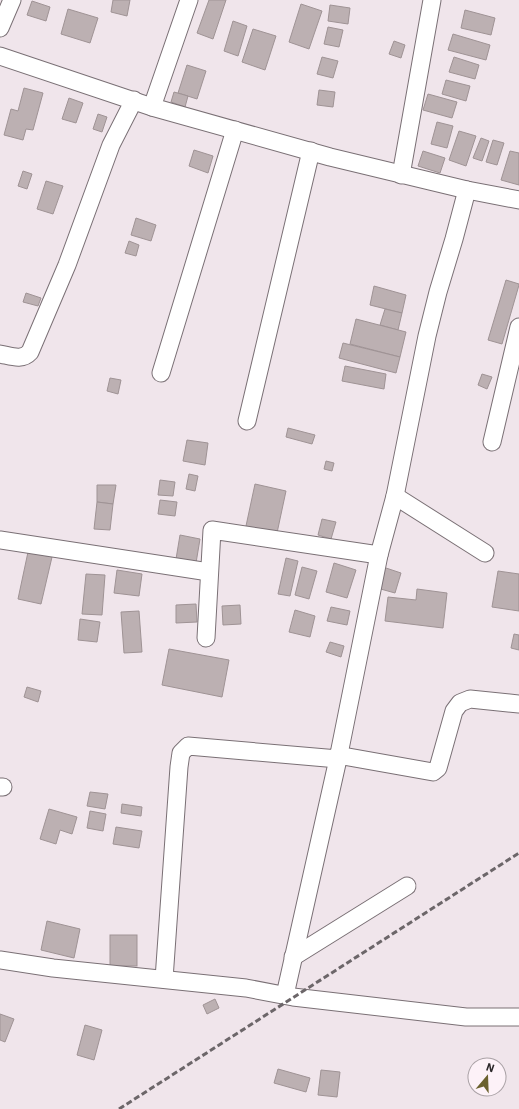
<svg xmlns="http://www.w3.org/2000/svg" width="519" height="1109" font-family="'IBM Plex Sans',sans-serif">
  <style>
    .building { fill: #bcb0b2; stroke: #9f9395 }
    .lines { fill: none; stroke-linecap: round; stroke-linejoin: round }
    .minor-casing { stroke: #7a7075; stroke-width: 19 }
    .minor { stroke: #fff; stroke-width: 17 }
    .rail { stroke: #6c6669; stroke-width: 3; stroke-dasharray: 6 3; stroke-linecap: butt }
  </style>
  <rect width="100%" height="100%" fill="#f0e5eb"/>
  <g class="building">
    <path d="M113 0H130L127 16 111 12Z"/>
    <path d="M209 0H226L213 39 197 33Z"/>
    <path d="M32 1 50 7 46 21 27 15Z"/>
    <path d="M301 4 322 11 309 49 289 42Z"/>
    <path d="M330 5 350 8 348 24 328 21Z"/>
    <path d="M68 9 98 18 90 43 61 34Z"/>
    <path d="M465 10 495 18 491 35 461 28Z"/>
    <path d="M233 21 247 26 238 56 224 51Z"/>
    <path d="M328 27 343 30 339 47 324 44Z"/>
    <path d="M253 29 276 36 265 70 242 62Z"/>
    <path d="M453 34 490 45 486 60 448 50Z"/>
    <path d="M394 41 405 45 401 58 389 54Z"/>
    <path d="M322 57 338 61 333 78 317 74Z"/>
    <path d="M454 57 479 65 475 79 449 72Z"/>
    <path d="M187 65 206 71 197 99 178 93Z"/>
    <path d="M446 80 470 86 466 101 442 94Z"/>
    <path d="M24 88 43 93 33 130 26 129 23 140 4 135 11 109 18 111Z"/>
    <path d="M319 90 335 92 333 107 317 105Z"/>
    <path d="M174 92 188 96 185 107 171 102Z"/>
    <path d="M428 94 457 102 452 118 423 110Z"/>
    <path d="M69 98 83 103 76 123 62 119Z"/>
    <path d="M98 114 107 117 102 132 93 129Z"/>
    <path d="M437 122 453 126 447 148 431 144Z"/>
    <path d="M459 131 476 136 466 166 449 160Z"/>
    <path d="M481 138 489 141 482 161 473 158Z"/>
    <path d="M493 140 504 143 497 165 486 162Z"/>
    <path d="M194 150 213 156 208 173 189 166Z"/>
    <path d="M423 151 445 158 440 173 418 166Z"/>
    <path d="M510 151 519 153V185L501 180Z"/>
    <path d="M23 171 32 174 27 189 18 186Z"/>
    <path d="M46 181 63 186 53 214 37 209Z"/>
    <path d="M136 218 156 225 151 241 131 235Z"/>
    <path d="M129 241 139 245 136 256 125 253Z"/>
    <path d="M506 280 519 284V285L502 344 488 340Z"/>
    <path d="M374 286 406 295 402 313 370 305Z"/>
    <path d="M26 293 41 298 38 306 23 302Z"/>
    <path d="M385 309 402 313 398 330 380 325Z"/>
    <path d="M356 319 406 332 400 357 350 344Z"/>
    <path d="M343 343 400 357 396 373 339 358Z"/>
    <path d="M345 366 386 374 384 389 342 381Z"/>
    <path d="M482 374 492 377 487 389 478 385Z"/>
    <path d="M110 378 121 380 118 394 107 391Z"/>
    <path d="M288 428 315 435 312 444 286 437Z"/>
    <path d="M187 440 208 443 205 465 183 461Z"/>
    <path d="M326 461 334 463 332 471 324 469Z"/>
    <path d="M189 474 198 476 195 491 186 489Z"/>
    <path d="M160 480 175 482 173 496 158 495Z"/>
    <path d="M255 484 286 491 277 533 246 526Z"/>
    <path d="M97 485H116L113 504 97 502Z"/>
    <path d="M160 500 177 502 175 516 158 514Z"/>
    <path d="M97 502 113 504 110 530 94 529Z"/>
    <path d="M322 519 336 522 331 539 318 535Z"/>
    <path d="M180 535 200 539 196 563 176 559Z"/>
    <path d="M28 552 52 557 41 604 18 599Z"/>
    <path d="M286 558 298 561 290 596 278 594Z"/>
    <path d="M334 563 356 570 347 598 326 592Z"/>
    <path d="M302 567 317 571 309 599 295 595Z"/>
    <path d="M383 567 401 573 395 593 377 588Z"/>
    <path d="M117 570 142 574 139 596 114 593Z"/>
    <path d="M498 571 519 574V611L492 607Z"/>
    <path d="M86 574 105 575 102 615 82 614Z"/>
    <path d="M417 589 447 593 443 628 385 621 388 597 416 600Z"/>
    <path d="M196 604 197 622 176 623V605Z"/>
    <path d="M240 605 241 624 223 625 222 606Z"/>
    <path d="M331 607 350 611 347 625 327 621Z"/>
    <path d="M295 610 315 616 310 637 289 632Z"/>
    <path d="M139 611 142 652 124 653 121 612Z"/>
    <path d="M80 619 100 622 97 642 78 640Z"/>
    <path d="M514 634 519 635V650L511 648Z"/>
    <path d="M330 642 344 646 341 657 326 652Z"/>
    <path d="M169 649 229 660 222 697 162 685Z"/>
    <path d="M27 687 41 691 38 702 24 697Z"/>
    <path d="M90 792 108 794 105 809 87 806Z"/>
    <path d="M122 804 142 807 141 816 121 813Z"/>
    <path d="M49 809 77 817 72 834 60 830 56 844 40 839Z"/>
    <path d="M90 811 106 814 103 831 87 828Z"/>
    <path d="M116 827 142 831 139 848 113 844Z"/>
    <path d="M47 921 80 929 74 958 41 950Z"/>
    <rect x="110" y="935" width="27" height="31"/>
    <path d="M215 999 219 1008 207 1014 203 1005Z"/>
    <path d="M0 1014 14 1019 5 1042 0 1040Z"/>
    <path d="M85 1025 102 1030 94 1060 77 1055Z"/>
    <path d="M278 1069 310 1078 306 1092 274 1083Z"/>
    <path d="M321 1070 340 1072 337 1097 318 1095Z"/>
  </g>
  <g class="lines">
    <defs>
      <g id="minor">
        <path d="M0 28 12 0"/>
        <path d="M0 56 152 107 330 157 467 190 519 200"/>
        <path d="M152 107 189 0"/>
        <path d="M401 175 432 0"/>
        <path d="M0 354C11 356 22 361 30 352L67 265 111 145 134 100"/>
        <path d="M161 373 235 130"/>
        <path d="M247 421 311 151"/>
        <path d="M492 442 519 327"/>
        <path d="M395 496 485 553"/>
        <path d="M0 540 209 572"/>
        <path d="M206 638 212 530 379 555"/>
        <path d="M0 787H3"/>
        <path d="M293 957 407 886"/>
        <path d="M0 960 53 968 246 988 293 997 466 1017H519"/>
        <path d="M164 979 179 767 181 753 188 746 338 759 379 555 395 496 427 336 438 292 454 239 467 190"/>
        <path d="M285 995 338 759 343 756 433 772 438 768 454 711 460 703 470 699 519 704"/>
      </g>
    </defs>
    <use href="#minor" class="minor-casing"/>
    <use href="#minor" class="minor"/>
    <path class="rail" d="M119 1109 519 853"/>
  </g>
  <g transform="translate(487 1077) rotate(19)"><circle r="19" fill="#fdf2f8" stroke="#aaa2a6"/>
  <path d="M0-3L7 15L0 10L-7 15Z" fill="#6b612e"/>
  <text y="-6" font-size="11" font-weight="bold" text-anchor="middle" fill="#2d292b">N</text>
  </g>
</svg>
